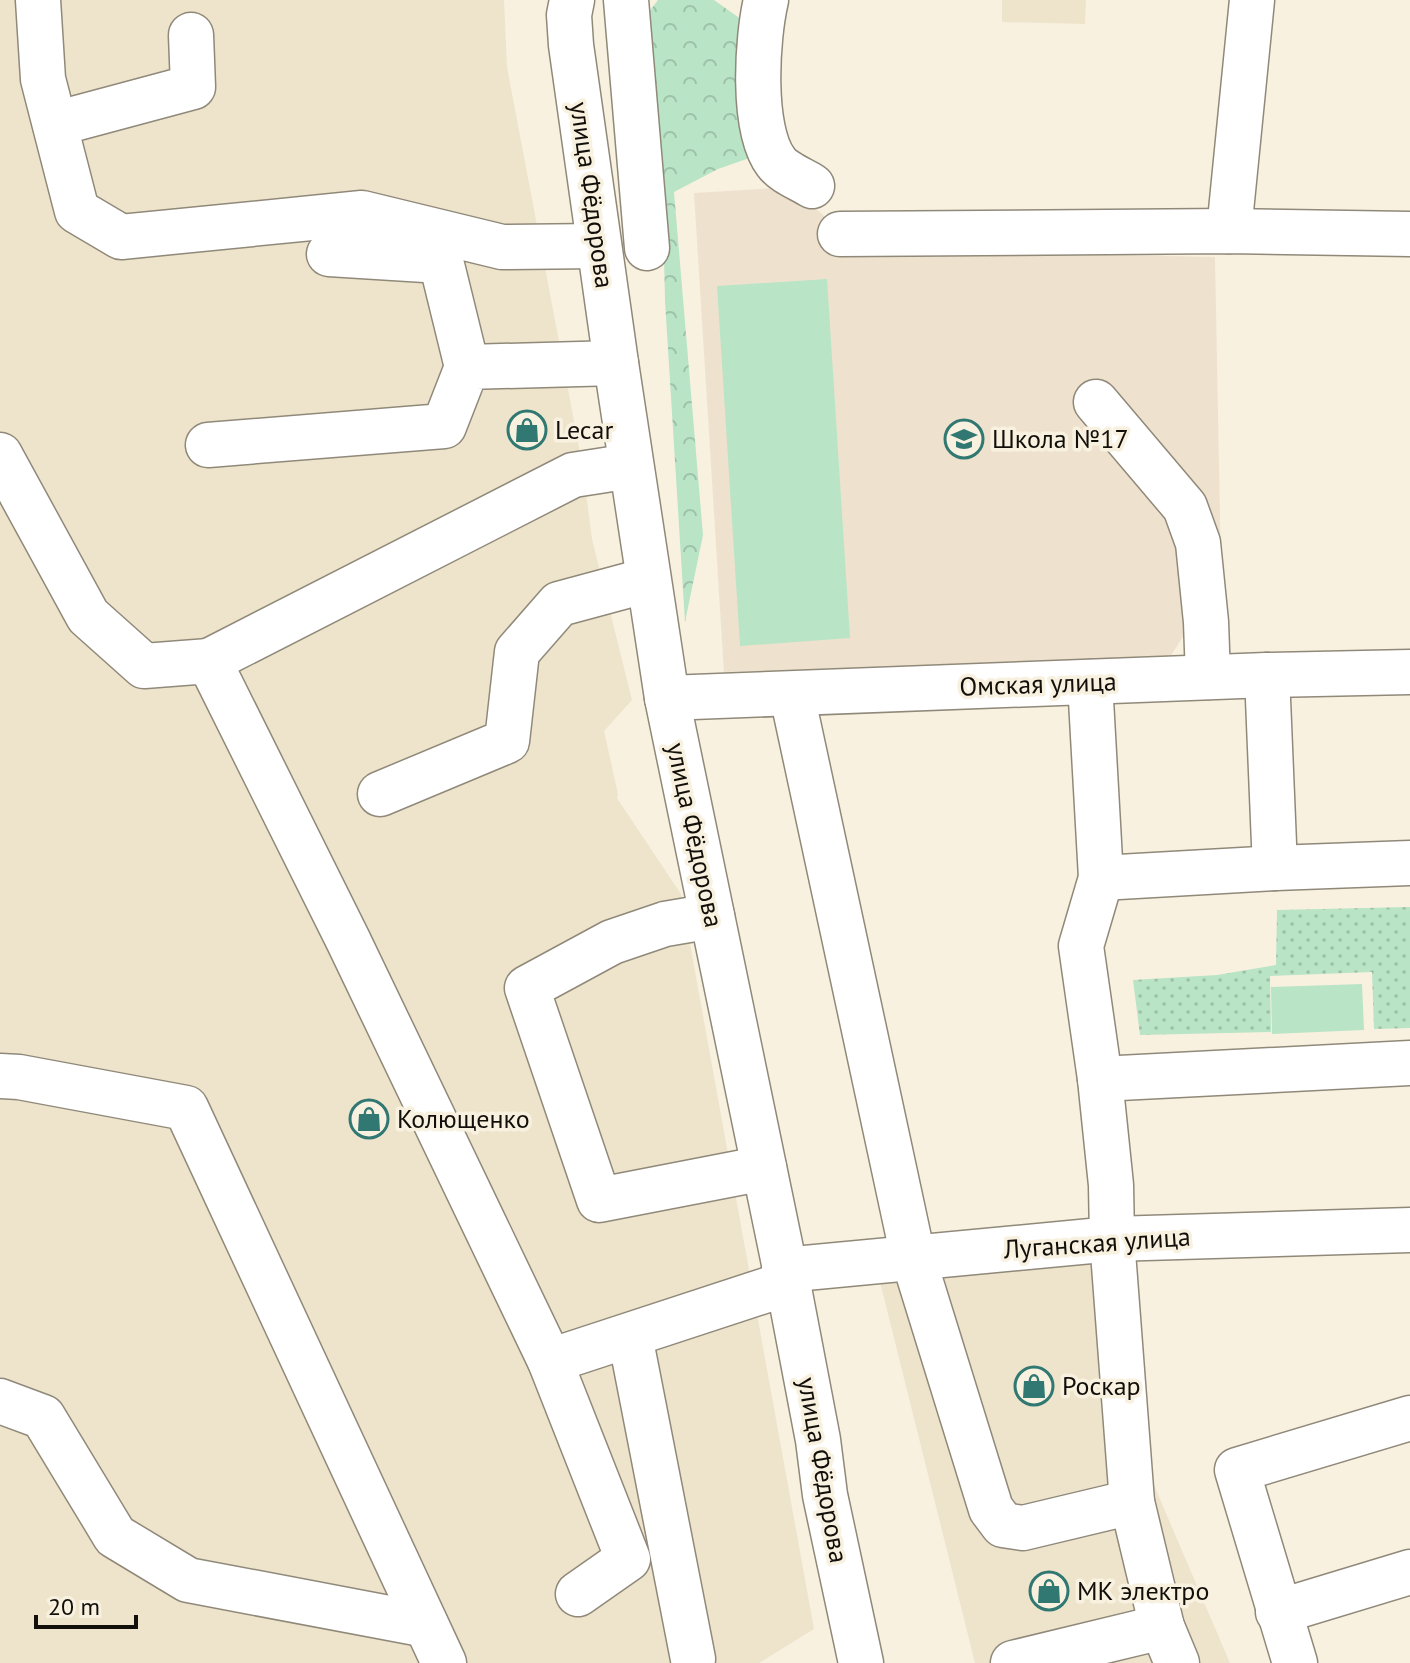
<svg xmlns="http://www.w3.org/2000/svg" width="1410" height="1663" font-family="'PT Sans',sans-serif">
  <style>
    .built { fill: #eee4cc }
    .education { fill: #eee2ce }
    .grass { fill: #b9e4c6 }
    .forest { fill: url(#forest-crowns) }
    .park { fill: url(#park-dots) }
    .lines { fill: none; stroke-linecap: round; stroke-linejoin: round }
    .minor-casing { stroke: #90897a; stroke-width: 47 }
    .major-casing { stroke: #90897a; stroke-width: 47 }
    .minor { stroke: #fff; stroke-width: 44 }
    .major { stroke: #fff; stroke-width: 44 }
    .labels { text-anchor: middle; stroke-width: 7; stroke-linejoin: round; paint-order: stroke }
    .street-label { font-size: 26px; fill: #120f0a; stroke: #f8f1e0 }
    .poi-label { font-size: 26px; fill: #120f0a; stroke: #f8f1e0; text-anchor: start }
  </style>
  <defs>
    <pattern id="forest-crowns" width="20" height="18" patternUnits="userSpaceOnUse" patternTransform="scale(2)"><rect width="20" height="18" fill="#b9e4c6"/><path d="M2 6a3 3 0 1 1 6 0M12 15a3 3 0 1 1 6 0" fill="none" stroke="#9ec2a9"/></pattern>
    <pattern id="park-dots" width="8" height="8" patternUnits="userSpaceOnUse" patternTransform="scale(2)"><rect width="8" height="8" fill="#b9e4c6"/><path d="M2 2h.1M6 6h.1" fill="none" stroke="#9ec2a9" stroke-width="1.8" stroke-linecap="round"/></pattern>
  </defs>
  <rect width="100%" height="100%" fill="#f8f1e0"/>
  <g class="built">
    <path d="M0 0H504L507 67 582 463 592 539 632 700 604 731 618 794 617 798 681 894 814 1629 759 1663H0Z"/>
    <path d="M1002 0H1086L1085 24 1002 22Z"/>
    <path d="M1126 1256 1139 1450 1230 1663H975L879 1278Z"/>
  </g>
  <path class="education" d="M791 187 830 221 833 249 1215 257 1222 621 1191 624 1167 662 724 672 694 193Z"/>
  <g class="grass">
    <path d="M827 279 850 638 740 646 717 286Z"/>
    <path d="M1362 984 1364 1030 1272 1034 1271 987Z"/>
  </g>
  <path class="forest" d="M658 0H714L745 22 755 156 718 169 674 192 703 535 685 622 665 301 662 166 634 32Z"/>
  <path class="park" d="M1410 907V1028L1374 1029 1372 972 1270 976 1271 1032 1140 1035 1133 980 1217 975 1276 965 1277 910Z"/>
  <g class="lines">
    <defs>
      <g id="minor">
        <path d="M38 0 43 79 77 211 121 237 362 213 502 247 599 246"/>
        <path d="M626 0 647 248"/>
        <path d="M766 0C757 38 751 129 776 162 783 172 801 179 812 186"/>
        <path d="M55 124 193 87 191 35"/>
        <path d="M1229 231 1252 0"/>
        <path d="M840 234 1229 231 1410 234"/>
        <path d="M329 254 441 261 467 367"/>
        <path d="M1096 402 1185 507 1198 543 1206 622 1208 677"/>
        <path d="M208 445 444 426 467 367 616 363"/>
        <path d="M0 455 88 616 144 666 209 661 348 940 550 1361 628 1559 578 1594"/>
        <path d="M209 661 573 475 631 466"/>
        <path d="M1267 675 1275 868"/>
        <path d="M1090 682 1101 878 1081 946 1100 1079 1111 1185 1112 1239 1132 1502 1162 1627 1177 1663"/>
        <path d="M792 695 913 1257 991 1509 1003 1525 1023 1528 1132 1502"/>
        <path d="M667 698 1267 675 1410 672"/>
        <path d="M380 794 507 741 517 652 559 604 648 580"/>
        <path d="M1101 878 1275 868 1410 863"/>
        <path d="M712 916 665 924 612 942 527 988 599 1200 764 1168"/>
        <path d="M0 1076 19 1077 186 1108 444 1663"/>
        <path d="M1100 1079 1410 1063"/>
        <path d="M784 1270 1112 1239 1410 1230"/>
        <path d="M630 1336 693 1659"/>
        <path d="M550 1361 788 1283"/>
        <path d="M0 1401 43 1417 115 1536 188 1580 426 1625"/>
        <path d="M1278 1612 1410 1572"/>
        <path d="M1013 1663 1162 1627"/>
        <path d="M1295 1663 1237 1470 1410 1418"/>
      </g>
      <path id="major" d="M572 0 569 15 571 45 616 363 667 698 788 1283 818 1440 825 1495 861 1663"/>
    </defs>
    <use href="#minor" class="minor-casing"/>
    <use href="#major" class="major-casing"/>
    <use href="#minor" class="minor"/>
    <use href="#major" class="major"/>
  </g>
  <defs>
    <symbol id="shop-ring" viewBox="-11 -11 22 22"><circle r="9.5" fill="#f8f1e0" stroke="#307871" stroke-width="1.5"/><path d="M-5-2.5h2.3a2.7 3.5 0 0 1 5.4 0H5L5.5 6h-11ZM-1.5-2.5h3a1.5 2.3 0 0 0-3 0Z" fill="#307871"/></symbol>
    <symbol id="school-ring" viewBox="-11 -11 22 22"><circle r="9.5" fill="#f8f1e0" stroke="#307871" stroke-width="1.5"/><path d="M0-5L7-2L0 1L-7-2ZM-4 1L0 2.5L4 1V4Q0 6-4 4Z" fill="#307871"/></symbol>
  </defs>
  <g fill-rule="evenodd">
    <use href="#shop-ring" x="505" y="408" width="44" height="44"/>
    <use href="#school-ring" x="942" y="417" width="44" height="44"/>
    <use href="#shop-ring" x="347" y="1097" width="44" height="44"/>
    <use href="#shop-ring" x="1012" y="1364" width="44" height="44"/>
    <use href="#shop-ring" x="1027" y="1569" width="44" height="44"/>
  </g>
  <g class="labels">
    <g class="street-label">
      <text transform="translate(592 195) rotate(82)" y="9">улица Фёдорова</text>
      <text transform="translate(1038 684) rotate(-2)" y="9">Омская улица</text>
      <text transform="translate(695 835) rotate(78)" y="9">улица Фёдорова</text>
      <text transform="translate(1097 1243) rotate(-4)" y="9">Луганская улица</text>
      <text transform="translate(823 1470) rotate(80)" y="9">улица Фёдорова</text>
    </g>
    <g class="poi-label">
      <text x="555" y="439">Lecar</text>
      <text x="992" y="448">Школа №17</text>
      <text x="397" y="1128">Колющенко</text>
      <text x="1062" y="1395">Роскар</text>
      <text x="1077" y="1600">МК электро</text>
    </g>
  </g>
  <path d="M36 1615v12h100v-12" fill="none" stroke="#120f0a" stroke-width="4"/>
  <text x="48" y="1615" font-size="24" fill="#120f0a" stroke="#f8f1e0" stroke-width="6" paint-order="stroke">20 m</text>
</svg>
